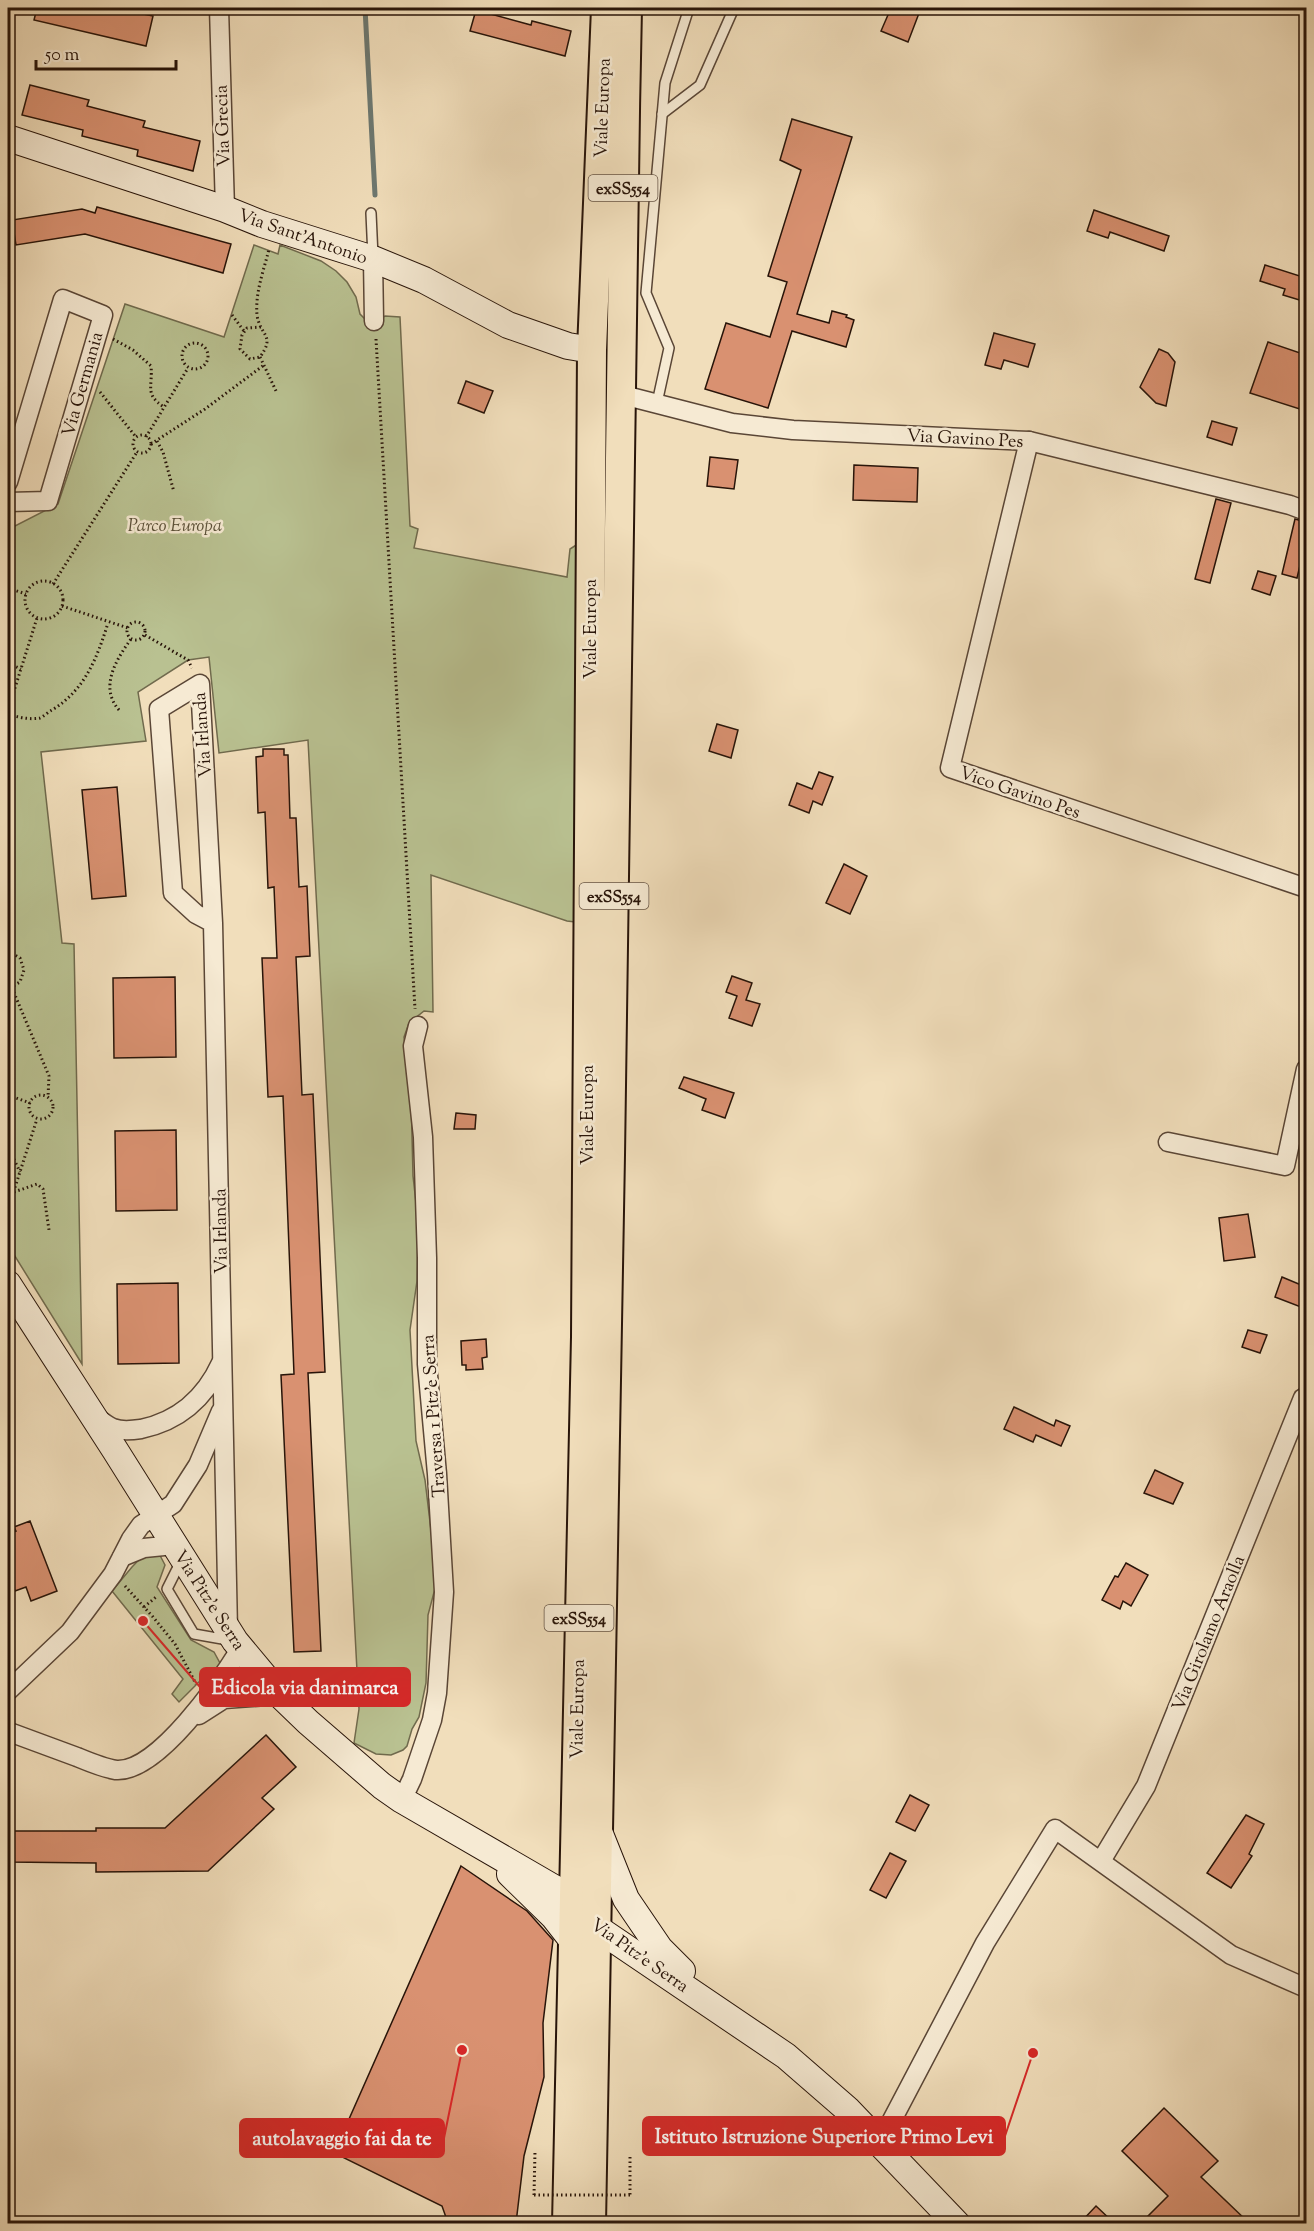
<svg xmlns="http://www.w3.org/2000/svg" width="1314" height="2231" font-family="'Sorts Mill Goudy',serif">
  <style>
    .green { fill: #b9c191; stroke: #706a4d; stroke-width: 1.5 }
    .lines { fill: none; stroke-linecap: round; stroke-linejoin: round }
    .stream { stroke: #6d7870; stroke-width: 5 }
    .building { fill: #d99171; stroke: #281409; stroke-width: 1.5 }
    .lane-casing { stroke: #5a4636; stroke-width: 12 }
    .street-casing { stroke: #5a4636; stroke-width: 21 }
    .secondary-casing { stroke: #281409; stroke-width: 28 }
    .primary-casing { stroke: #281409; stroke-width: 32 }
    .path { stroke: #281409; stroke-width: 3; stroke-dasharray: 1.5 3; stroke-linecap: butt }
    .lane { stroke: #f6ead3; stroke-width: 9 }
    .street { stroke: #f6ead3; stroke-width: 18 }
    .secondary { stroke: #f6ead3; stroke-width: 26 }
    .primary { stroke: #f1debb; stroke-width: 28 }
    .path-bridge { stroke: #281409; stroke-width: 3; stroke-dasharray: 1.5 3; stroke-linecap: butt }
    .labels { text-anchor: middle; stroke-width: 5; stroke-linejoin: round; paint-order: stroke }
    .shield { fill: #f6ead3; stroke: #665446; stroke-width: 1.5 }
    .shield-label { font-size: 16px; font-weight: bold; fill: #281409 }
    .street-label { font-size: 18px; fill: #281409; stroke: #f6ead3 }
    .park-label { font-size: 18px; font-style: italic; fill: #5b5139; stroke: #f6ead3 }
    .leader { fill: none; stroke: #d62828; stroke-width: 2 }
    .callout-dot { fill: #d62828; stroke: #f6ead3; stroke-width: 2 }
    .callout { fill: #d62828; stroke: #d62828; stroke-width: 2 }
    .callout-label { font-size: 20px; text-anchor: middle; font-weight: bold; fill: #fff }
  </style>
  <rect width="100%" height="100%" fill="#f1debb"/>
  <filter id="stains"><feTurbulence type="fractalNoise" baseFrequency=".00333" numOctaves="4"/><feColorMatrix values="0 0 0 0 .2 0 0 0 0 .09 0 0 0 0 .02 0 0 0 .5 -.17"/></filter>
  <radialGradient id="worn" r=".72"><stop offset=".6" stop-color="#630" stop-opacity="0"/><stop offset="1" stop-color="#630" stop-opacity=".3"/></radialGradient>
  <g class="green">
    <path d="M254 245 278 254 280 245 321 261 336 271 347 282 356 297 360 314 372 326 385 316 400 317 410 526 418 529 414 548 567 577 570 549 584 540 583 923 567 921 431 875 433 1012 424 1011 409 1023 404 1037 411 1095 413 1176 418 1221 417 1281 410 1330 416 1441 425 1480 437 1581 428 1615 426 1683 419 1717 412 1729 407 1746 403 1750 391 1755 376 1754 354 1743 359 1709 308 740 219 753 209 657 188 660 138 692 146 741 41 752 62 943 74 944 82 1364 8 1245V534L9 529 58 504 125 304 224 337Z"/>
    <path d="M154 1544 165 1565 157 1587 191 1640 214 1652 221 1665 216 1672 208 1673 179 1702 172 1694 183 1679 112 1591 132 1567Z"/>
  </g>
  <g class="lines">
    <path class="stream" d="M365 8 375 195"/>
  </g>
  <g class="building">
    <path d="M37 8H114L153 16 146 46 34 20Z"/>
    <path d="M891 8H921L908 42 881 31Z"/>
    <path d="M476 10 531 25 532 21 571 31 565 56 470 31Z"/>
    <path d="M30 85 89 100 87 106 145 121 143 127 200 141 193 171 137 156 138 150 82 136 83 130 22 115Z"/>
    <path d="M792 119 852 137 797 314 829 323 832 311 847 315 846 317 854 320 846 347 792 331 768 408 705 389 726 323 770 337 787 282 768 276 801 170 780 160Z"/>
    <path d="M97 207 231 244 223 273 85 234 16 245 12 220 82 209 95 213Z"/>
    <path d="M1094 210 1169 236 1164 251 1110 232 1108 238 1087 231Z"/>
    <path d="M1265 265 1306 278V302L1283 295 1285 289 1260 281Z"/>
    <path d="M994 333 1035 344 1028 367 1004 360 1001 369 985 365Z"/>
    <path d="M1268 342 1306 355V411L1250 393Z"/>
    <path d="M1159 349 1168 353 1175 362 1166 406 1156 403 1140 387Z"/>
    <path d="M466 381 493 391 484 413 458 403Z"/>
    <path d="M1212 421 1237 428 1232 445 1207 437Z"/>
    <path d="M710 457 738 460 734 489 707 486Z"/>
    <path d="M854 465 918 468 917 502 853 500Z"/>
    <path d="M1216 499 1231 503 1210 583 1195 579Z"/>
    <path d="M1295 519 1306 522V540L1297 578 1282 574Z"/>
    <path d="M1258 571 1276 576 1270 595 1252 589Z"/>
    <path d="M717 724 738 730 731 758 709 751Z"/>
    <path d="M263 749H284V755H288L290 818H296L299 887 307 886 310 956 296 957 302 1095 313 1094 325 1372 308 1373 321 1651 294 1652 281 1375 294 1374 283 1096 268 1097 262 958H277L274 887 268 888 265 812 258 813 256 757 263 756Z"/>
    <path d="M819 772 833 777 822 805 813 801 809 813 789 805 797 783 812 789Z"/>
    <path d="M117 787 126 896 92 899 82 790Z"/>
    <path d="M844 864 867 876 850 914 826 903Z"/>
    <path d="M732 976 752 983 746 1000 760 1004 752 1026 729 1018 737 996 726 992Z"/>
    <path d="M175 977 176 1057 114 1058 113 978Z"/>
    <path d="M684 1077 734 1093 725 1118 702 1110 706 1099 679 1088Z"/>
    <path d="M456 1113 476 1115 475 1129H454Z"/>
    <path d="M176 1130 177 1210 116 1211 115 1131Z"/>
    <path d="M1248 1214 1255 1257 1224 1261 1219 1218Z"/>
    <path d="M1282 1277 1306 1287V1309L1275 1297Z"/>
    <path d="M178 1283 179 1363 118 1364 117 1284Z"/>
    <path d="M1248 1330 1267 1335 1260 1353 1242 1347Z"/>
    <path d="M486 1339 487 1357 482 1358 483 1369 466 1370V1365H462L461 1341Z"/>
    <path d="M1014 1407 1054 1426 1056 1420 1070 1426 1061 1446 1036 1435 1033 1442 1004 1429Z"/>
    <path d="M1155 1470 1183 1483 1173 1504 1144 1493Z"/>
    <path d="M30 1521 57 1591 31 1601 26 1587 15 1591 13 1585 8 1587V1559L14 1556 9 1542 14 1540 11 1533 16 1531 14 1527Z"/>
    <path d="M1126 1563 1148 1575 1131 1606 1123 1601 1120 1609 1102 1600 1115 1576 1118 1577Z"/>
    <path d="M266 1735 296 1767 262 1798 274 1809 208 1871 96 1872V1863L8 1862V1831H96V1828H165Z"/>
    <path d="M910 1795 929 1805 915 1831 896 1822Z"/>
    <path d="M1246 1815 1264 1824 1249 1854 1252 1856 1231 1888 1207 1873Z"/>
    <path d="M890 1853 906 1861 886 1898 870 1890Z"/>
    <path d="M461 1866 527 1911 553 1940 543 2023 544 2077 524 2156 516 2223H448L442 2206 334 2153Z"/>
    <path d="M1164 2108 1218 2161 1201 2177 1249 2223H1141L1168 2196 1122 2151Z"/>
    <path d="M1096 2206 1114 2223H1080Z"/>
  </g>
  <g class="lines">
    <defs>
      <g id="lane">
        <path d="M662 114 700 85 734 8"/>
        <path d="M371 213 373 257"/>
        <path d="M657 403 669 348 646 293 665 83 689 8"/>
        <path d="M181 1561 167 1589 194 1634 228 1640"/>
      </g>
      <g id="street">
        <path d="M219 8 225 209"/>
        <path d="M373 259 374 321"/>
        <path d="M619 394 732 423 793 430 1029 441 1290 505 1306 511"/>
        <path d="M1029 441 950 768 1306 888"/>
        <path d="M8 482 63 299 103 315 48 501 8 502"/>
        <path d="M213 923 196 914 173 893 159 709 200 684 213 923 228 1630"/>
        <path d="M1168 1142 1285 1166 1306 1069"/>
        <path d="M97 1418C102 1421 108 1426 113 1428 120 1431 134 1430 141 1429 179 1421 205 1398 221 1363"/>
        <path d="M122 1557 144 1548 174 1545"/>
        <path d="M8 1691 70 1632 113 1574 131 1539 141 1525 173 1504 198 1465 221 1411"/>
        <path d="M199 1715 224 1699 280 1695"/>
        <path d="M8 1733H12C34 1741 55 1749 77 1757 89 1762 103 1768 116 1770 158 1773 221 1680 241 1648"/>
        <path d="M402 1800 412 1779 432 1720 437 1693 444 1592 437 1474 427 1364V1258L423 1137 413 1046 418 1026"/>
        <path d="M1101 1861 1146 1786 1303 1398"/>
        <path d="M880 2143 985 1943 1055 1829 1231 1955 1306 1988"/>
      </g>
      <g id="secondary">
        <path d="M8 138 225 209 262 224 373 259 424 280 508 325 568 346 592 350"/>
        <path d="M8 1284 115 1450 235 1641 280 1695 308 1722 382 1786 402 1800 573 1899 594 1926 786 2056 847 2109 957 2224"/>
        <path d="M598 1829 626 1899 660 1949 682 1971"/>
        <path d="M510 1874 554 1917 572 1940"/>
      </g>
      <g id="primary">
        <path d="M567 2224 586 1337 592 350 606 8"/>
        <path d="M591 2224C595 1867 604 1511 610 1155 616 772 619 390 627 8"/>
      </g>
    </defs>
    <use href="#lane" class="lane-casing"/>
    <use href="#street" class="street-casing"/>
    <use href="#secondary" class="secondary-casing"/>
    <use href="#primary" class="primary-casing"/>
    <g class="path">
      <path d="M232 315 244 331"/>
      <path d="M261 327 247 328 242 335 240 349 250 359 260 357C276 335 260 336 257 315 255 292 264 270 269 249"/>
      <path d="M113 339 133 350 151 366C153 387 144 394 164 407"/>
      <path d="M376 339 415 1009"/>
      <circle cx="195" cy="356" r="13"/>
      <path d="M260 357 277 393"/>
      <path d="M100 392 136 437"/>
      <circle cx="142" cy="444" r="9"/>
      <path d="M146 437 188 368"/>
      <path d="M157 441 163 452 174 492"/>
      <path d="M151 444 205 409 264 365"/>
      <circle cx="44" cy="600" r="19"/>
      <path d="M53 584 137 452"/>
      <path d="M8 588 26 594"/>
      <path d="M62 606 128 628"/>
      <circle cx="136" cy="631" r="9"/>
      <path d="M145 635 188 660 192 668"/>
      <path d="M8 663 21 669"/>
      <path d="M8 710 37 618"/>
      <path d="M119 710C99 687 116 660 131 639"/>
      <path d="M8 714C16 717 30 720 40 718 43 717 48 712 52 710 85 690 97 658 108 623"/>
      <path d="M8 942V951"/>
      <path d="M8 951 20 958 24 970 20 982 8 989"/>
      <path d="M12 988 49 1076 48 1097"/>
      <circle cx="41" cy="1107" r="12"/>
      <path d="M8 1095 30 1103"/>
      <path d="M8 1147 20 1172"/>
      <path d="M14 1192 37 1184 43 1189 49 1230"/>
      <path d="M8 1209 37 1119"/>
      <path d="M125 1586 153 1617 175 1644 196 1684"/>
      <path d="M144 1607 156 1597"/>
      <path d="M630 2157V2195"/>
      <path d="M534 2195 535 2151"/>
    </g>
    <use href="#lane" class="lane"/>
    <use href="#street" class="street"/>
    <use href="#secondary" class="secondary"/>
    <use href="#primary" class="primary"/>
    <path class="path-bridge" d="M534 2195H630"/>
  </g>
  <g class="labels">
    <g class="shield">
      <rect x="588.5" y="175" width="69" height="26" rx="4.5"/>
      <rect x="579.5" y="883" width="69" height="26" rx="4.5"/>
      <rect x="544.5" y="1605" width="69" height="26" rx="4.5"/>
    </g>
    <g class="shield-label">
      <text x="623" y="194">exSS554</text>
      <text x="614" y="902">exSS554</text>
      <text x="579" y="1624">exSS554</text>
    </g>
    <g class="street-label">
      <text transform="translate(602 108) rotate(-88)" y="6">Viale Europa</text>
      <text transform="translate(222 126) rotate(-92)" y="6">Via Grecia</text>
      <text transform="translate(303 236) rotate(19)" y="6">Via Sant'Antonio</text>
      <text transform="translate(82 384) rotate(-74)" y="6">Via Germania</text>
      <text transform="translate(965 438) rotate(3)" y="6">Via Gavino Pes</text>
      <text transform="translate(590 629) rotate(-90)" y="6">Viale Europa</text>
      <text transform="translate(202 735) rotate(-94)" y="6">Via Irlanda</text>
      <text transform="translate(1020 792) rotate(19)" y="6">Vico Gavino Pes</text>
      <text transform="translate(587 1115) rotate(-90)" y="6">Viale Europa</text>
      <text transform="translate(220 1231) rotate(-91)" y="6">Via Irlanda</text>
      <text transform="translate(433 1416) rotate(-94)" y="6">Traversa 1 Pitz'e Serra</text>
      <text transform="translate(210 1600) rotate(57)" y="6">Via Pitz'e Serra</text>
      <text transform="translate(1208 1633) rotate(-68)" y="6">Via Girolamo Araolla</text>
      <text transform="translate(577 1709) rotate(-89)" y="6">Viale Europa</text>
      <text transform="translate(640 1955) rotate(35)" y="6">Via Pitz'e Serra</text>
    </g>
    <g class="park-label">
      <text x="175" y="531">Parco Europa</text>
    </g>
  </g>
  <path class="leader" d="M143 1621L200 1687M1033 2053L1005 2136M462 2050L444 2138"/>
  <g class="callout-dot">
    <circle cx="143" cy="1621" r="6"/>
    <circle cx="1033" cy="2053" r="6"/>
    <circle cx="462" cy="2050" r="6"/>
  </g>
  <g class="callout">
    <rect x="200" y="1668" width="210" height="38" rx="6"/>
    <rect x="643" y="2117" width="362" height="38" rx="6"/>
    <rect x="240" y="2119" width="204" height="38" rx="6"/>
  </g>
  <g class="callout-label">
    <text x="305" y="1694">Edicola via danimarca</text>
    <text x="824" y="2143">Istituto Istruzione Superiore Primo Levi</text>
    <text x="342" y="2145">autolavaggio fai da te</text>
  </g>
  <rect width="1314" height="2231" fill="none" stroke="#f1debb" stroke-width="30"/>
  <rect x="9" y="9" width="1296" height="2213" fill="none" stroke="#281409" stroke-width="3"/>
  <rect x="15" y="15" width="1284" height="2201" fill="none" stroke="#281409" stroke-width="1.5"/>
  <path d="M36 60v9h140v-9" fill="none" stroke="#281409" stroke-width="3"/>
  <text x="45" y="60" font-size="18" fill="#281409" stroke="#f6ead3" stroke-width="4.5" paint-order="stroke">50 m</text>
  <rect width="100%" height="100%" filter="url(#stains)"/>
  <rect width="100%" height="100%" fill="url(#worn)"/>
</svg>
